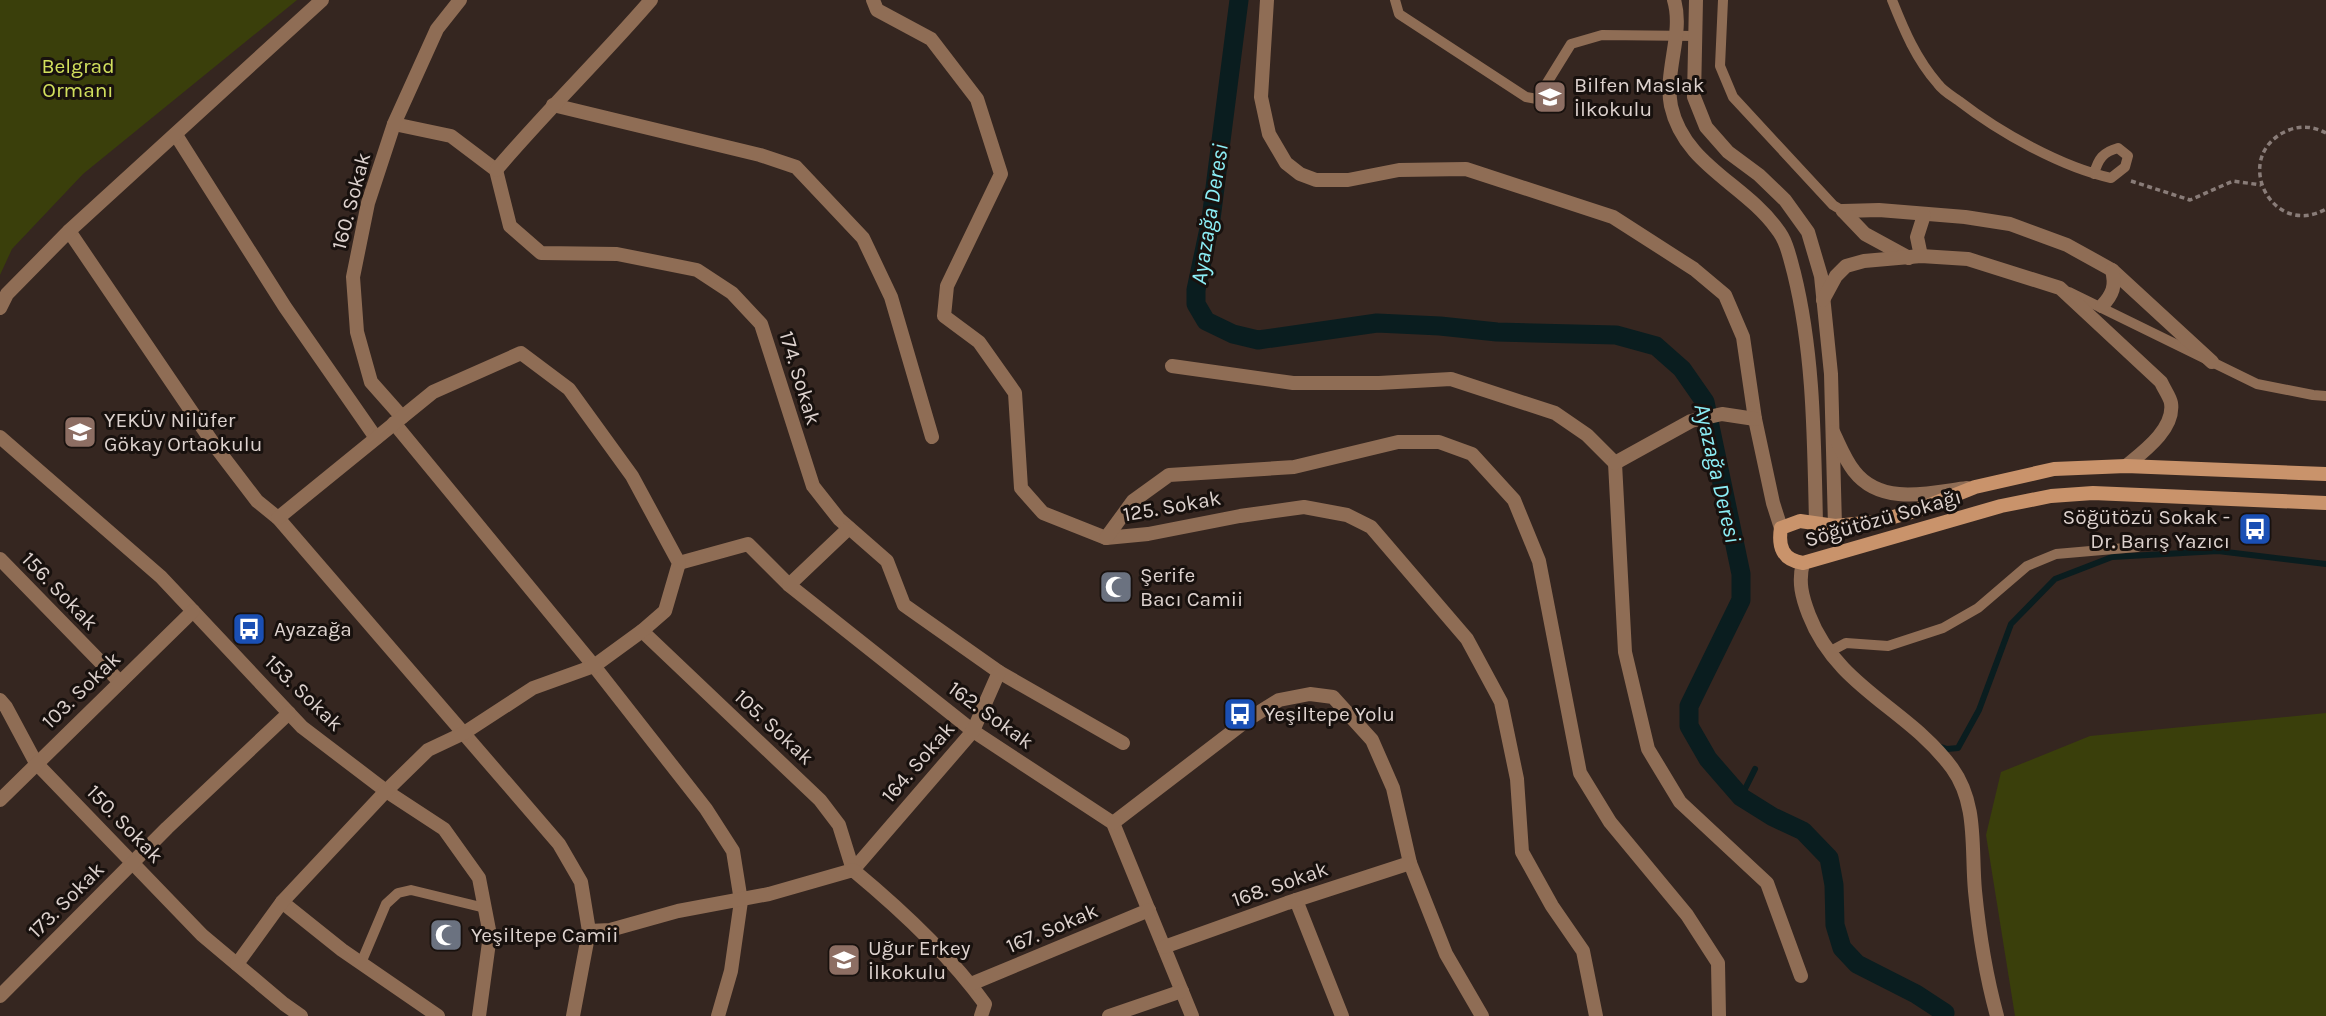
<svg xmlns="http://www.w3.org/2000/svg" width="2326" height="1016" font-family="Karla,sans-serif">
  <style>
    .green { fill: #3a3f0b }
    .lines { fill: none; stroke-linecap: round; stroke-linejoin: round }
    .stream { stroke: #0a1d1f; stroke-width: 6 }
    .canal { stroke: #0a1d1f; stroke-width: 19 }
    .path { stroke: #897c78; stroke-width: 3.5; stroke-dasharray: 5 3.5; stroke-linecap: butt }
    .lane { stroke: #8f6d55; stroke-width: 10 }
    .street { stroke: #8f6d55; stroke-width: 14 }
    .secondary { stroke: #c9936b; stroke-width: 14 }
    .labels { text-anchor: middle; stroke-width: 6; stroke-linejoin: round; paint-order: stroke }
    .park-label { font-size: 21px; fill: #d2e05d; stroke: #18110e }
    .poi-label { font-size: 21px; fill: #ddd2ce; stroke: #18110e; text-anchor: start }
    .street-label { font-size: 21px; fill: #ddd2ce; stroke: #18110e }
    .water-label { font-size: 23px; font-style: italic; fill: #8ceef6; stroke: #18110e }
  </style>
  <rect width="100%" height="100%" fill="#352620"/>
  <g class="green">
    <path d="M0 0H297L83 174 12 249 0 275Z"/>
    <path d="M2326 713V1016H2015L1986 835 2001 772 2090 736Z"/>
  </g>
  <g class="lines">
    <g class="stream">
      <path d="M1938 746 1947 749 1958 748 1979 710 2011 624 2055 579 2112 557 2218 551 2326 564"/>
      <path d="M1741 797 1755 769"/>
    </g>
    <path class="canal" d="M1239 0 1211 219 1196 290V304L1206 321 1233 334 1258 340 1377 323 1440 326 1497 332 1616 335 1656 346 1682 369 1705 402 1741 574V600L1689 706V726L1708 759 1741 797 1773 817 1803 831 1829 858 1834 885 1835 925 1842 948 1857 964 1916 994 1945 1013"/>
    <g class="path">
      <path d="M2326 133C2315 127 2302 125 2289 130 2229 154 2271 240 2326 209"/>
      <path d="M2131 181 2190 200 2233 181 2261 185"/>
    </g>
    <g class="lane">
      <path d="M1395 0 1399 14 1526 97 1537 99 1571 44 1602 35 1697 36"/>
      <path d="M1723 0 1720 66 1733 97 1833 205 1843 211"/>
      <path d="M1892 0C1904 30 1916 59 1938 84 1943 91 1952 96 1959 101 1999 132 2061 167 2111 178L2125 167 2128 156 2118 148C2103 152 2098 159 2094 174"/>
      <path d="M2069 292 2257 384 2313 395 2326 396"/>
      <path d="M1829 652 1846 643 1888 646 1943 628 1978 608 2027 566 2056 554 2137 547"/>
      <path d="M361 963 386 904 398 893 411 890 485 908"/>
    </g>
    <g class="street">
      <path d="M873 0 877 10 931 39 977 99 1001 174 947 286 944 316 979 342 1015 393 1021 488 1043 513 1106 538 1148 534 1240 516 1304 507 1347 515 1371 527 1467 639 1501 702 1517 779 1522 852 1552 906 1583 951 1596 1016"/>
      <path d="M1267 0 1261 97 1269 134 1286 163 1300 174 1316 180H1348L1399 170 1466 169 1613 217 1694 269 1725 295 1743 337 1755 419 1773 503 1781 528"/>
      <path d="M1674 0C1684 33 1664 71 1671 106 1684 165 1745 184 1777 229 1787 241 1790 259 1794 273 1814 354 1814 440 1816 523"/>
      <path d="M1696 0 1694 97 1706 127 1728 152 1759 175 1785 200 1808 232 1821 276 1831 374 1835 526"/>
      <path d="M553 105 760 155 796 167 863 238 891 297 932 437"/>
      <path d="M394 124 451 136 496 170 510 226 541 253 617 254 697 270 732 293 761 324 813 486 839 519 887 561 904 605 999 672 1123 743"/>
      <path d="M176 135 285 307 376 438"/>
      <path d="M496 170C546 111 601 58 651 0"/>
      <path d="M1843 211 1879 210 1965 217 2010 224 2067 245 2112 270 2212 362"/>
      <path d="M1843 211 1865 234 1909 258"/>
      <path d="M69 231 215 446 257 501 278 518 559 844 581 882 589 931 573 1016"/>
      <path d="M1921 256 1917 237 1924 215"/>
      <path d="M1823 300 1836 276 1846 266 1864 261 1921 256 1968 259 2060 288 2161 382C2164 389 2170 397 2171 403 2175 429 2143 452 2126 466"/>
      <path d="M2102 306C2113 294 2116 286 2112 270"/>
      <path d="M0 308 7 294 69 231 322 0"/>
      <path d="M1172 366 1293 383H1379L1451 379 1555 413 1587 435 1615 463"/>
      <path d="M402 417 371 382 357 332 353 277 368 203 394 124 437 29 460 0"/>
      <path d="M394 423 594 666 706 809 733 851 741 901 731 971 718 1016"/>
      <path d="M1833 432C1839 444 1845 460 1854 471 1881 506 1929 493 1967 488"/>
      <path d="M0 437 161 577 302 727 386 791 444 829 479 878 490 935 479 1016"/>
      <path d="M1615 463 1625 652 1648 749 1680 802 1767 883 1801 976"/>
      <path d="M1615 463 1691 421 1722 414 1755 419"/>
      <path d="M1106 538 1133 501 1169 475 1294 467 1398 442H1439L1472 454 1514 500 1539 561 1580 773 1610 822 1687 915 1718 963 1719 1016"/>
      <path d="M0 559 120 682"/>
      <path d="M679 563 748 544 789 585 973 731 1113 823 1192 1016"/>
      <path d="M1803 563C1798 582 1802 597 1809 615 1837 688 1909 709 1952 768 1978 804 1971 848 1975 891 1979 932 1986 976 1997 1016"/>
      <path d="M789 585 849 528"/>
      <path d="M642 631 820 800 839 825 853 870"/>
      <path d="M0 700 6 707 36 763 202 935 284 1004 301 1016"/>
      <path d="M0 800 193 611"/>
      <path d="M1113 823 1250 718 1279 700 1310 694 1333 697 1372 740 1393 788 1410 863 1446 954 1482 1016"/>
      <path d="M853 870 973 731 999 672"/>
      <path d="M1296 900 1342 1016"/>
      <path d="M282 902 342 950 438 1016"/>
      <path d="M589 931 610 930 678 911 769 894 853 870C900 909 949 954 985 1004L981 1016"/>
      <path d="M1164 947 1287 903 1410 863"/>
      <path d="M237 964 282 902 386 791 428 750 464 733 533 688 594 666 642 631 665 611 679 563 632 476 569 389 521 353 433 392 278 518"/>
      <path d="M971 984 1149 910"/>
      <path d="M0 996 167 828 289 713"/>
      <path d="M1109 1016 1182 991"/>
    </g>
    <path class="secondary" d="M2326 474 2126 466 2054 469 1975 487 1915 511 1875 522 1835 526 1800 521 1781 528C1778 546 1782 560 1803 563L2001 506 2051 496 2093 493 2326 503"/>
  </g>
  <defs>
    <symbol id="school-square" viewBox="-11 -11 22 22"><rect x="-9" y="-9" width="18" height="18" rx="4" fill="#8d6e63" stroke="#18110e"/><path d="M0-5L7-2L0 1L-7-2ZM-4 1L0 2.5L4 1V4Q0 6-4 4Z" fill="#fff"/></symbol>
    <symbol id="bus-square" viewBox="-11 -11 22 22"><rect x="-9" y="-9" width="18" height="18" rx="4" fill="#1a4fb4" stroke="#18110e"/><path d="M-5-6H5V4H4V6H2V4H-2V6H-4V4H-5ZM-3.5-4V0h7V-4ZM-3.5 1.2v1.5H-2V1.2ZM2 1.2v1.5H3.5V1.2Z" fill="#fff"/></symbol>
    <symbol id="mosque-square" viewBox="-11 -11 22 22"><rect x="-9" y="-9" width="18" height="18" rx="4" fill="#6b7280" stroke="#18110e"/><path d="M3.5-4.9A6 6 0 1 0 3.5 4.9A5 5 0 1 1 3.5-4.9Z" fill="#fff"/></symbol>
  </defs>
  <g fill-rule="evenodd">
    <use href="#school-square" x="1531" y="78" width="38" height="38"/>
    <use href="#school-square" x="61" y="413" width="38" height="38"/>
    <use href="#bus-square" x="2236" y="510" width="38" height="38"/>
    <use href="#mosque-square" x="1097" y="568" width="38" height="38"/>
    <use href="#bus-square" x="230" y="610" width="38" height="38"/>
    <use href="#bus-square" x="1221" y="695" width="38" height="38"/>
    <use href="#mosque-square" x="427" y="916" width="38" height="38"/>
    <use href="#school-square" x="825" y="941" width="38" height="38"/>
  </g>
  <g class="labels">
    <g class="park-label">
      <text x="78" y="73">Belgrad<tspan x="78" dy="24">Ormanı</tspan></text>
    </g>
    <g class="poi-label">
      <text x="1574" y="92">Bilfen Maslak<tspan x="1574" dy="24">İlkokulu</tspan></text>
      <text x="104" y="427">YEKÜV Nilüfer<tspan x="104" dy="24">Gökay Ortaokulu</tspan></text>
      <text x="2230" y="524" text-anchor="end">Söğütözü Sokak -<tspan x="2230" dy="24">Dr. Barış Yazıcı</tspan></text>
      <text x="1140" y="582">Şerife<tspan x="1140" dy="24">Bacı Camii</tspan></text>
      <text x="274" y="636">Ayazağa</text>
      <text x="1264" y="721">Yeşiltepe Yolu</text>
      <text x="471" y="942">Yeşiltepe Camii</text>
      <text x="868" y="955">Uğur Erkey<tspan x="868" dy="24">İlkokulu</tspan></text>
    </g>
    <g class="street-label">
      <text transform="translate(351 201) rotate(-75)" y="7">160. Sokak</text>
      <text transform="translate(800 378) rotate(73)" y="7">174. Sokak</text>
      <text transform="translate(1172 506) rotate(-10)" y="7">125. Sokak</text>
      <text transform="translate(1883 518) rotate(-16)" y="7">Söğütözü Sokağı</text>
      <text transform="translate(60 591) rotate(46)" y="7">156. Sokak</text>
      <text transform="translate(81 690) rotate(-44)" y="7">103. Sokak</text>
      <text transform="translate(304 693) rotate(44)" y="7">153. Sokak</text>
      <text transform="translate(991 715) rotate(36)" y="7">162. Sokak</text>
      <text transform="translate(774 727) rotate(43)" y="7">105. Sokak</text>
      <text transform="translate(918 762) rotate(-49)" y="7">164. Sokak</text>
      <text transform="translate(125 824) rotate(46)" y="7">150. Sokak</text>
      <text transform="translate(1280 884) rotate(-19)" y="7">168. Sokak</text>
      <text transform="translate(66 900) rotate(-45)" y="7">173. Sokak</text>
      <text transform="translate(1052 928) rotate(-23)" y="7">167. Sokak</text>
    </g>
    <g class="water-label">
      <text transform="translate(1209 214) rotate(-81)" y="8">Ayazağa Deresi</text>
      <text transform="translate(1718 473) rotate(77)" y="8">Ayazağa Deresi</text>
    </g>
  </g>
</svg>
